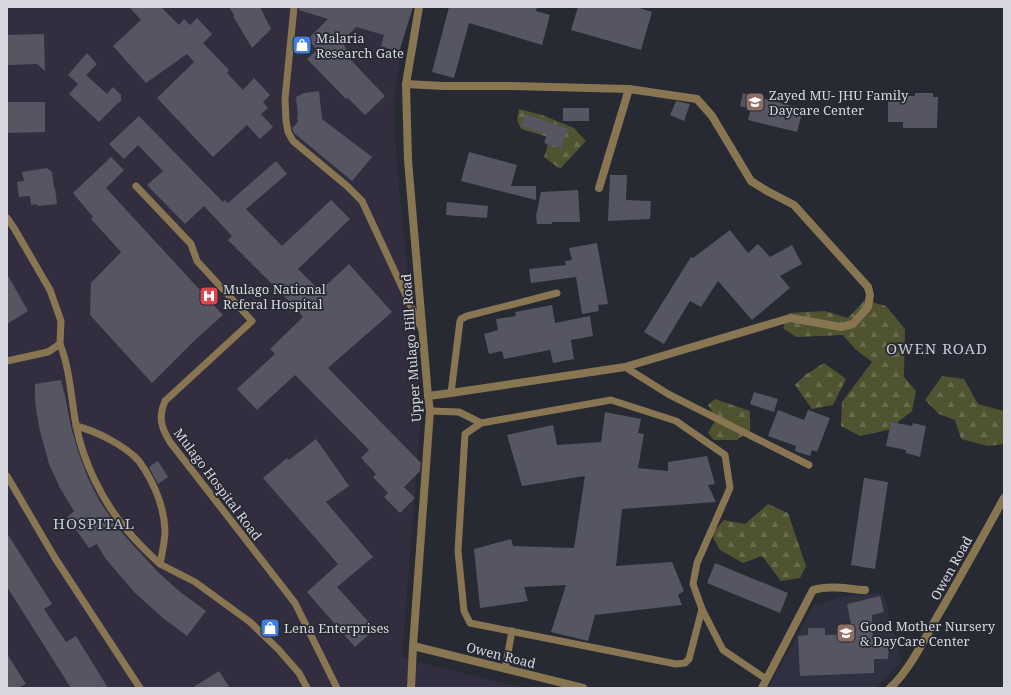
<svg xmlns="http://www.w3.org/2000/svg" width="1011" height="695" font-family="'Noto Serif',serif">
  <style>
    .built { fill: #2f3140 }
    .medical { fill: #322e3f }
    .forest { fill: url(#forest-firs) }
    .building { fill: #555662 }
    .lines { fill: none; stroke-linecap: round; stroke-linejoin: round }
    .lane { stroke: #887551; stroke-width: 7 }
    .street { stroke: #887551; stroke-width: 8 }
    .labels { text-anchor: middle; stroke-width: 3.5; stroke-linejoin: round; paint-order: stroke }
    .poi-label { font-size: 13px; fill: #d7d8df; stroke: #272933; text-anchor: start }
    .street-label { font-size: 13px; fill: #d7d8df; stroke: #272933 }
    .quarter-label { font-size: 15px; letter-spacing: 1px; fill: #c5c7d5; stroke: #272933 }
  </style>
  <defs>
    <pattern id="forest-firs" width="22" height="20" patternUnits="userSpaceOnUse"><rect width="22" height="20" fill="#4f532f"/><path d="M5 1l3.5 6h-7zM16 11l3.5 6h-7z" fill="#686b4d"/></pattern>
  </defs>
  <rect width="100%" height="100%" fill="#272933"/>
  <path class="built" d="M883 593 902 661 875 688H770V685L814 605 844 596Z"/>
  <path class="medical" d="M7 7H406L394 105 395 133 399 189 422 403 402 658 524 688H7Z"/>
  <g class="forest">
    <path d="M519 109 542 115 574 128 586 141 560 169 544 157 547 148 548 137 521 129 517 120Z"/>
    <path d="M865 300 886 306 905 329 904 377 916 391 912 411 888 430 860 436 841 426 842 402 872 362 855 349 843 335 796 337 783 328 789 313 825 311 848 318Z"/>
    <path d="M824 363 846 379 833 405 812 409 795 385 805 375Z"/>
    <path d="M942 376 964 379 978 404 1004 411V444L988 446 961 439 955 420 939 414 925 400Z"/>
    <path d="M715 399 750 411V431L737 440H714L708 433 716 419 708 405Z"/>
    <path d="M768 504 788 513 806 566 800 578 781 581 762 556 743 563 720 550 711 534 724 520 745 524Z"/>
  </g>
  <g class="building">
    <path d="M129 7H161L179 25 184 19 190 25 197 18 212 34 203 43 229 70 227 73 243 90 254 78 270 95 263 102 268 108 261 114 273 127 260 139 247 125 213 157 157 98 194 62 187 54 146 83 113 46 141 20Z"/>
    <path d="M229 7H260L271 29 252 48 233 16 234 15Z"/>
    <path d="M299 7H413L399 52 381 46 384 35 356 27 342 41 345 45 344 46 351 54 348 57 385 96 365 115 348 98 346 99 307 59 317 50 308 39 328 19 299 10Z"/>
    <path d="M449 7H537L536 11 550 15 542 45 469 23 454 78 432 72Z"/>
    <path d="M578 7H636L652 12 641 50 571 30Z"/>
    <path d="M44 34 45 71 37 64 7 65V35Z"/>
    <path d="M87 53 97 64 86 75 107 94 113 87 121 95V101L117 104 99 122 69 94 78 84 68 75Z"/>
    <path d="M319 91 322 119 372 157 352 181 294 133 293 130 292 128 298 122 297 117 298 116 296 97 304 93Z"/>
    <path d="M743 93 803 109 797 132 748 120 751 109 740 106Z"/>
    <path d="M915 93H933V97H938L937 128H903V122H888V96H915Z"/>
    <path d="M676 101 690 104 684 121 670 115Z"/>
    <path d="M7 102H45V132L7 133Z"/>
    <rect x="563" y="108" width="26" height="13"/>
    <path d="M526 114 568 129 561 148 544 143 547 135 521 126Z"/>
    <path d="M139 116 223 202 225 200 228 203 276 161 287 174 246 209 282 246 331 200 350 219 298 269 320 291 349 264 392 312 328 368 421 463 420 471 404 487 415 498 400 513 384 497 388 493 373 477 376 474 361 458 369 450 295 375 257 410 237 389 275 354 270 349 303 317 290 302 228 240 232 236 204 206 185 224 147 185 163 171 138 145 124 159 109 144Z"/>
    <path d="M469 152 517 165 511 186H536V200L461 181Z"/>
    <path d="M111 157 124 170 106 188 223 315 196 339 152 383 90 315 91 283 121 252 91 219 93 217 73 193Z"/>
    <path d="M47 168 52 172 54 188H55L57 204 37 206V204L31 205 30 196 19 197 17 182 24 181 22 172Z"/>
    <path d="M610 175H627L626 200 651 201 650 219 608 221Z"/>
    <path d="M578 190 580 222H552V224H537L536 216 541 192Z"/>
    <path d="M447 202 488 206 487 218 446 215Z"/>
    <path d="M730 230 748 253 758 244 770 257 792 245 802 264 780 276 790 288 752 320 718 281 701 307 690 301 664 344 644 332 691 257 693 258Z"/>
    <path d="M597 243 608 304 598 305 599 311 582 314 576 277 531 283 529 269 566 265 565 261 572 260 569 248Z"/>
    <path d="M7 274 28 311 7 324Z"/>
    <path d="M552 305 555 323 590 316 593 336 571 340 574 359 553 363 550 350 504 359 502 351 489 354 484 334 498 330 496 319 516 316 515 312Z"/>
    <path d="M61 380 65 396 71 427 79 454 88 478 99 500 117 527 133 545 158 572 179 591 206 611 187 636 163 618 134 592 105 558 97 544 89 548 67 517 74 511 60 488 49 464 40 431 36 409 35 396V384Z"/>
    <path d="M754 392 778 399 774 412 750 404Z"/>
    <path d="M778 410 804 420 808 410 830 418 817 452 812 450 810 456 795 451 796 446 768 436Z"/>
    <path d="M605 412 641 419 638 433 644 434 638 468 668 471V462L707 456 715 484 708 485 716 502 622 509 616 566 672 562 684 591 678 595 682 605 595 615 588 641 551 632 566 585 524 587 528 601 480 608 474 549 511 539 513 546 574 548 585 476 522 486 507 435 553 425 557 445 601 442Z"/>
    <path d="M891 422 912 426 913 423 926 426 920 457 906 453V450L886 446Z"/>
    <path d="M316 439 349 486 326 502 373 557 337 587 375 629 355 647 307 592 338 564 263 478 287 458 289 460Z"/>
    <path d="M158 461 168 477 158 484 149 467Z"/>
    <path d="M864 478 888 482 875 569 851 565Z"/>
    <path d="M7 533 52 604 44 609 66 642 76 636 108 688H71L7 587Z"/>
    <path d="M715 563 788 593 780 613 707 583Z"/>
    <path d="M880 596 884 612 872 615 873 642H889L888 659H874V673L800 676 798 636 808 635V628H825V635L853 634 847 604Z"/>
    <path d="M7 654 26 684 18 688H7Z"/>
    <path d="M219 671 230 688H192Z"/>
  </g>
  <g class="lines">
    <g class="lane">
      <path d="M294 7 285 99 286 121 288 132 293 141 347 186 362 201 422 330"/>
      <path d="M136 186 191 244 197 261 252 321 165 401C158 418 161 427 170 442L295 603 337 688"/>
      <path d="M7 218 14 228 50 290 61 321 60 344 48 352 7 361"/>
      <path d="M60 344C70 369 71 398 76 425 83 461 102 501 126 529 136 541 148 553 160 564"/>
      <path d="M625 367 668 394 809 465"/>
      <path d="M451 393 460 321 461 319 467 316 557 293"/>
      <path d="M430 411 459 412 481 423 611 400 676 421 725 455 730 488 697 563 693 584 702 609 689 659 685 663 676 664 470 623 464 611 458 551 465 434 481 423"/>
      <path d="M76 426C96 431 124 445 138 460 140 462 142 466 145 470 156 488 164 509 165 530 165 541 162 553 160 564L195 582 250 622 278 649 299 673 307 688"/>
      <path d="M7 476 55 558 140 688"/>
      <path d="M702 609 723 650 766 679"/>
      <path d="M505 669 512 631"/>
    </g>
    <g class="street">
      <path d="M406 84 443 86H511L629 89 697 99 712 116 751 181 767 191 794 205 868 287 870 295 868 307 853 324 841 327 790 318 625 367 451 393 428 396"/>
      <path d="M599 188 629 89"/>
      <path d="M413 646 583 688"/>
      <path d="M411 688 413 646 430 411 428 396 408 160 406 84 419 7"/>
      <path d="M762 688 813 590C830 585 848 589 865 590"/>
      <path d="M890 688C909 671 924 640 937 617 960 578 982 538 1004 498"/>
    </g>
  </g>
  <defs>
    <symbol id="shop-square" viewBox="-11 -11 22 22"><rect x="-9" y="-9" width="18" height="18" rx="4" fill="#3f7fe0" stroke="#272933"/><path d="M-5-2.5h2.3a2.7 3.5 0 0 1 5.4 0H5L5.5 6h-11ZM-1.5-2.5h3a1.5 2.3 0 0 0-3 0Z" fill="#fff"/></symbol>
    <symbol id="school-square" viewBox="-11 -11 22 22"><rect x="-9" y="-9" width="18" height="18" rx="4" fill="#8d6e63" stroke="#272933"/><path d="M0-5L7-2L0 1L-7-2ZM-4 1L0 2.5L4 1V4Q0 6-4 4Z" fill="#fff"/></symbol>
    <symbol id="hospital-square" viewBox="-11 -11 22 22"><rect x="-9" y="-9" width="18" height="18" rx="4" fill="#e0444e" stroke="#272933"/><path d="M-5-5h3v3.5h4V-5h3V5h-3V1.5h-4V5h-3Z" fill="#fff"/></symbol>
  </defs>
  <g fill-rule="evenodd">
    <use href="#shop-square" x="291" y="34" width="22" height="22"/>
    <use href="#school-square" x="744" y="91" width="22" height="22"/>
    <use href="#hospital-square" x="198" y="285" width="22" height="22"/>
    <use href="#shop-square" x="259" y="617" width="22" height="22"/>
    <use href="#school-square" x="835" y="622" width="22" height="22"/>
  </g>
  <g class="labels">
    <g class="poi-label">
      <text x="316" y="43">Malaria<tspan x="316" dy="15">Research Gate</tspan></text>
      <text x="769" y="100">Zayed MU- JHU Family<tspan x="769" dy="15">Daycare Center</tspan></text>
      <text x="223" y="294">Mulago National<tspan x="223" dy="15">Referal Hospital</tspan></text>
      <text x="860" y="631">Good Mother Nursery<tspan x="860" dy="15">&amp; DayCare Center</tspan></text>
      <text x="284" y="633">Lena Enterprises</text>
    </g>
    <g class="street-label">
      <text transform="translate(411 348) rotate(-94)" y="5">Upper Mulago Hill Road</text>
      <text transform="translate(218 484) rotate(53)" y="5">Mulago Hospital Road</text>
      <text transform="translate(951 568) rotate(-61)" y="5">Owen Road</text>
      <text transform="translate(501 655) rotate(14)" y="5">Owen Road</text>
    </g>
    <g class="quarter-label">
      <text x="937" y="354">OWEN ROAD</text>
      <text x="94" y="529">HOSPITAL</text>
    </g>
  </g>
  <rect width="1011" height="695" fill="none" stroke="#d7d8df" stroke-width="16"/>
</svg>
